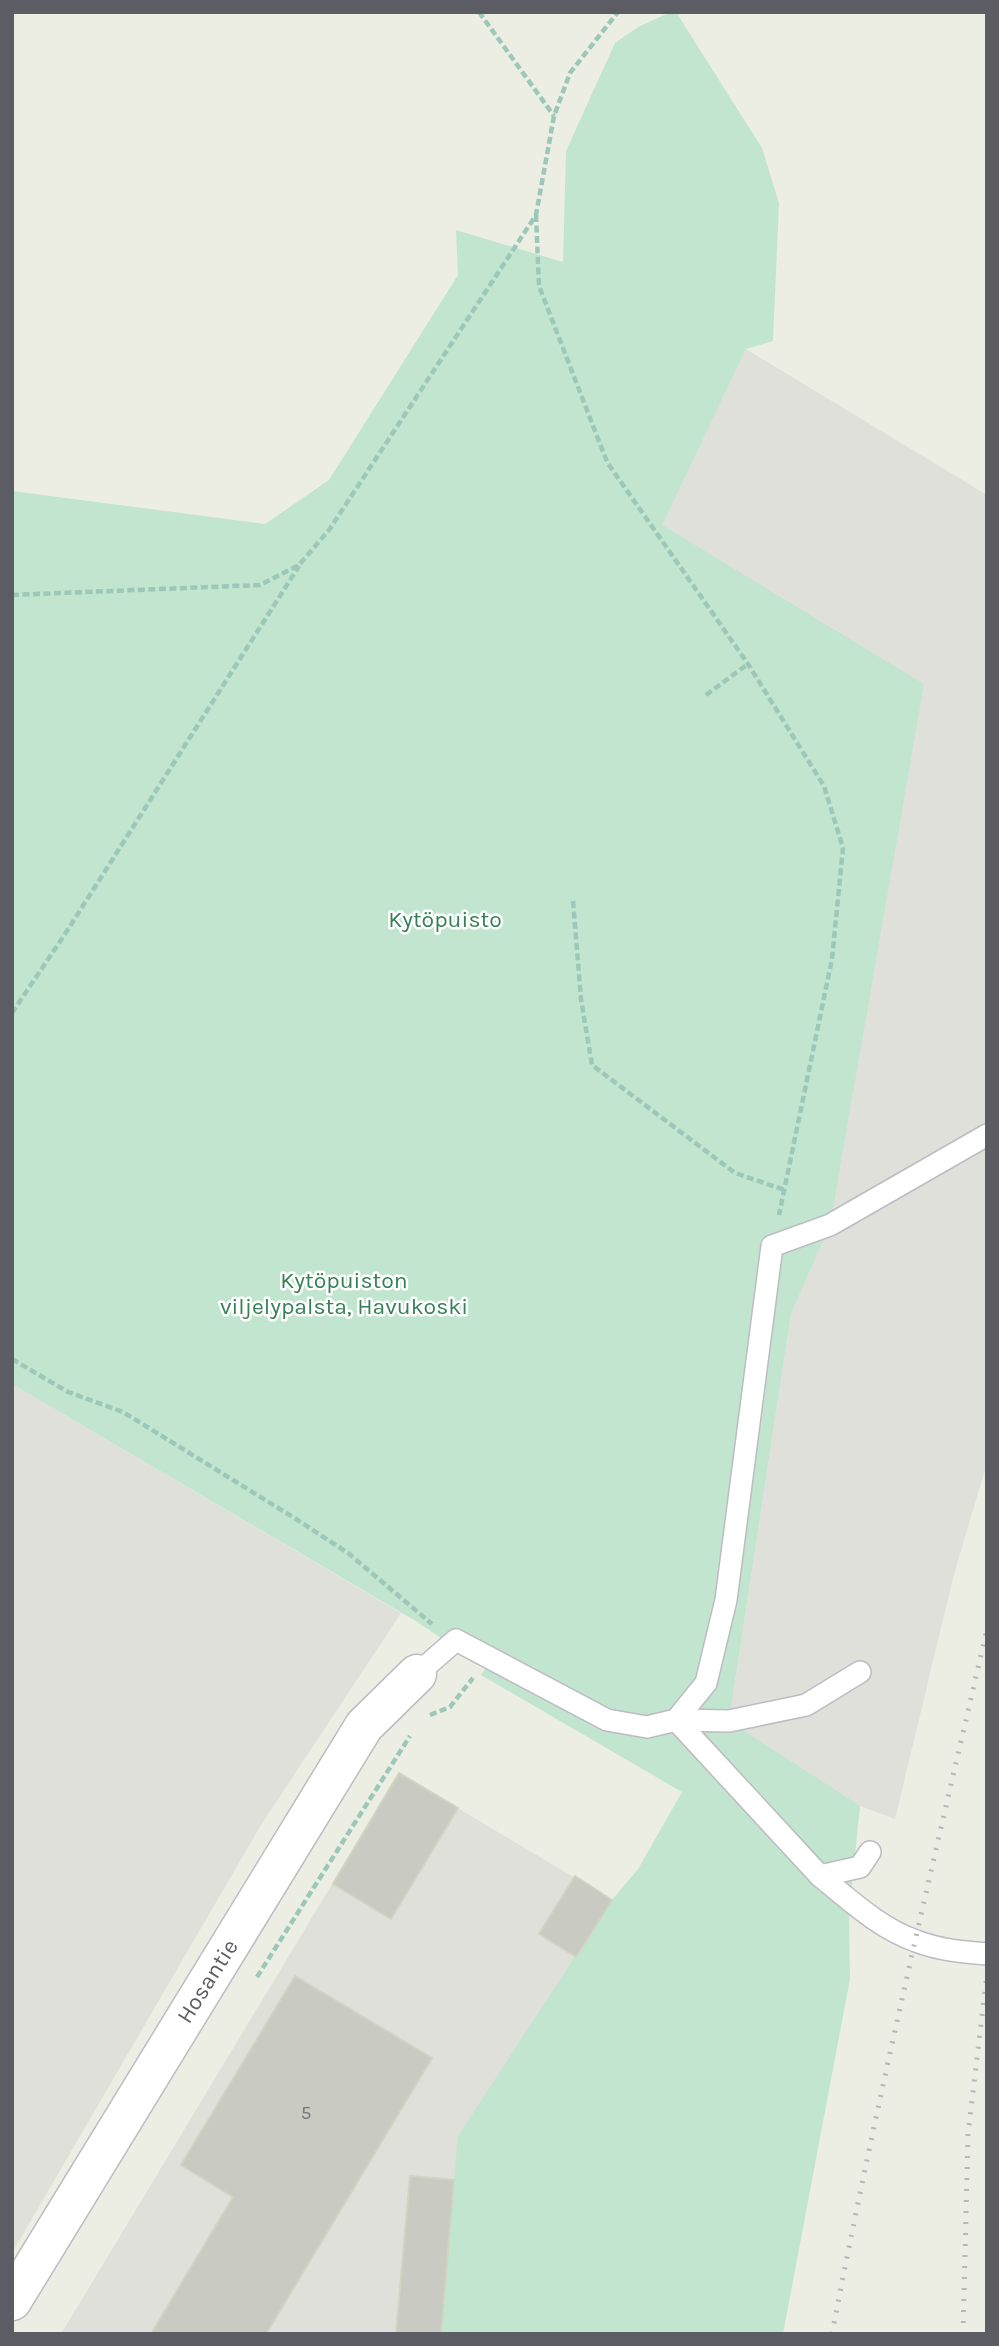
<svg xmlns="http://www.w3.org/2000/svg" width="999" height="2346" font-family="Karla,sans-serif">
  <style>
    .industrial { fill: #dfe0d9 }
    .green { fill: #c2e5cf }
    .building { fill: #c9cac1; stroke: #d1d3c3; stroke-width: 2 }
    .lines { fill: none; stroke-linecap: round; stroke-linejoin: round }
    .service-casing { stroke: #bcbcc2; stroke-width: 24 }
    .minor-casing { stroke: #bcbcc2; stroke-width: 41 }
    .path { stroke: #9cc7b9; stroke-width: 4.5; stroke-dasharray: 7 3.5; stroke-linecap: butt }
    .service { stroke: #fff; stroke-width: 21 }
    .minor { stroke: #fff; stroke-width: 38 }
    .rail { stroke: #b7b7b8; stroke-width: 5; stroke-dasharray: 2 9; stroke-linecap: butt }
    .labels { text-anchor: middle; stroke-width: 5; stroke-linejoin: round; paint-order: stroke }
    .number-label { font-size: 19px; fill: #77787b }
    .park-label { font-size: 23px; fill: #378057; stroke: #fff }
    .street-label { font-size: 23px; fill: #5c5d64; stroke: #fff }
  </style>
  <rect width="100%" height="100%" fill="#eceee4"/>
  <g class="industrial">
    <path d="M746 349 987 495V1463L954 1574 895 1819 860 1806 729 1740V1721L791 1314 830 1225 661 525Z"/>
    <path d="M12 1384 401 1613 261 1825 12 2253Z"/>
    <path d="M399 1773 612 1900 576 1957 441 2334H61Z"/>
  </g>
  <path class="green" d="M671 12H676L762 148 779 203 773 341 746 349 662 525 924 684 830 1225 791 1314 729 1721 860 1806 849 1914 850 1979 783 2334H441L458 2136 612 1900 638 1869 682 1792 481 1675 486 1668 414 1620 12 1384V491L265 524 329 480 458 275 456 230 563 262 566 151 615 43 638 27Z"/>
  <g class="building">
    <path d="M399 1773 458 1808 391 1919 333 1884Z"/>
    <path d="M575 1876 612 1900 576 1957 539 1934Z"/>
    <path d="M295 1976 432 2058 266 2334H151L233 2197 181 2165Z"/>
    <path d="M410 2176 454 2180 441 2334H396Z"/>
  </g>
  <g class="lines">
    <defs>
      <g id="service">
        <path d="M417 1674 456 1640 607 1720 647 1727 676 1720 706 1683 726 1600 772 1246 830 1225 987 1135"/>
        <path d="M676 1720 820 1876 860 1867 870 1852"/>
        <path d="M676 1720 729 1721 806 1705 860 1672"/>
        <path d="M820 1876C850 1900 879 1928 916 1941 939 1950 963 1952 987 1954"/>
      </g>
      <path id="minor" d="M12 2301 364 1726 417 1674"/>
    </defs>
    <use href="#service" class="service-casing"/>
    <use href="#minor" class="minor-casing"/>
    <g class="path">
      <path d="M479 12 554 116"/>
      <path d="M536 215 539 286 607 462 748 664 824 786 843 848 832 959 779 1215"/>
      <path d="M12 595 260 585 299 565 329 530 536 215 554 116 570 73 618 12"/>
      <path d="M706 695 748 664"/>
      <path d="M573 901 581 999 592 1065 735 1173 785 1190"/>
      <path d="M12 1013 65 934 299 566"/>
      <path d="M12 1359 68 1392 123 1412 296 1519 348 1553 432 1624"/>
      <path d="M430 1715 450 1707 473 1678"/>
      <path d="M257 1977 410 1736"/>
    </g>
    <use href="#service" class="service"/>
    <use href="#minor" class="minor"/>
    <g class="rail">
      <path d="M832 2334C877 2098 933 1863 987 1629"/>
      <path d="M963 2334 968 2134 987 1974"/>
      <path d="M987 2334V2331"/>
    </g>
  </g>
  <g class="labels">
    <g class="number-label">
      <text x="306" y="2119">5</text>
    </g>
    <g class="park-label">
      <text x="445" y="927">Kytöpuisto</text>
      <text x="344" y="1288">Kytöpuiston<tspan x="344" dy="26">viljelypalsta, Havukoski</tspan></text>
    </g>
    <g class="street-label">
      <text transform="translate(207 1981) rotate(-58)" y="8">Hosantie</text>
    </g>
  </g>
  <rect width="999" height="2346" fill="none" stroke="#5c5d64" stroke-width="28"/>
</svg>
